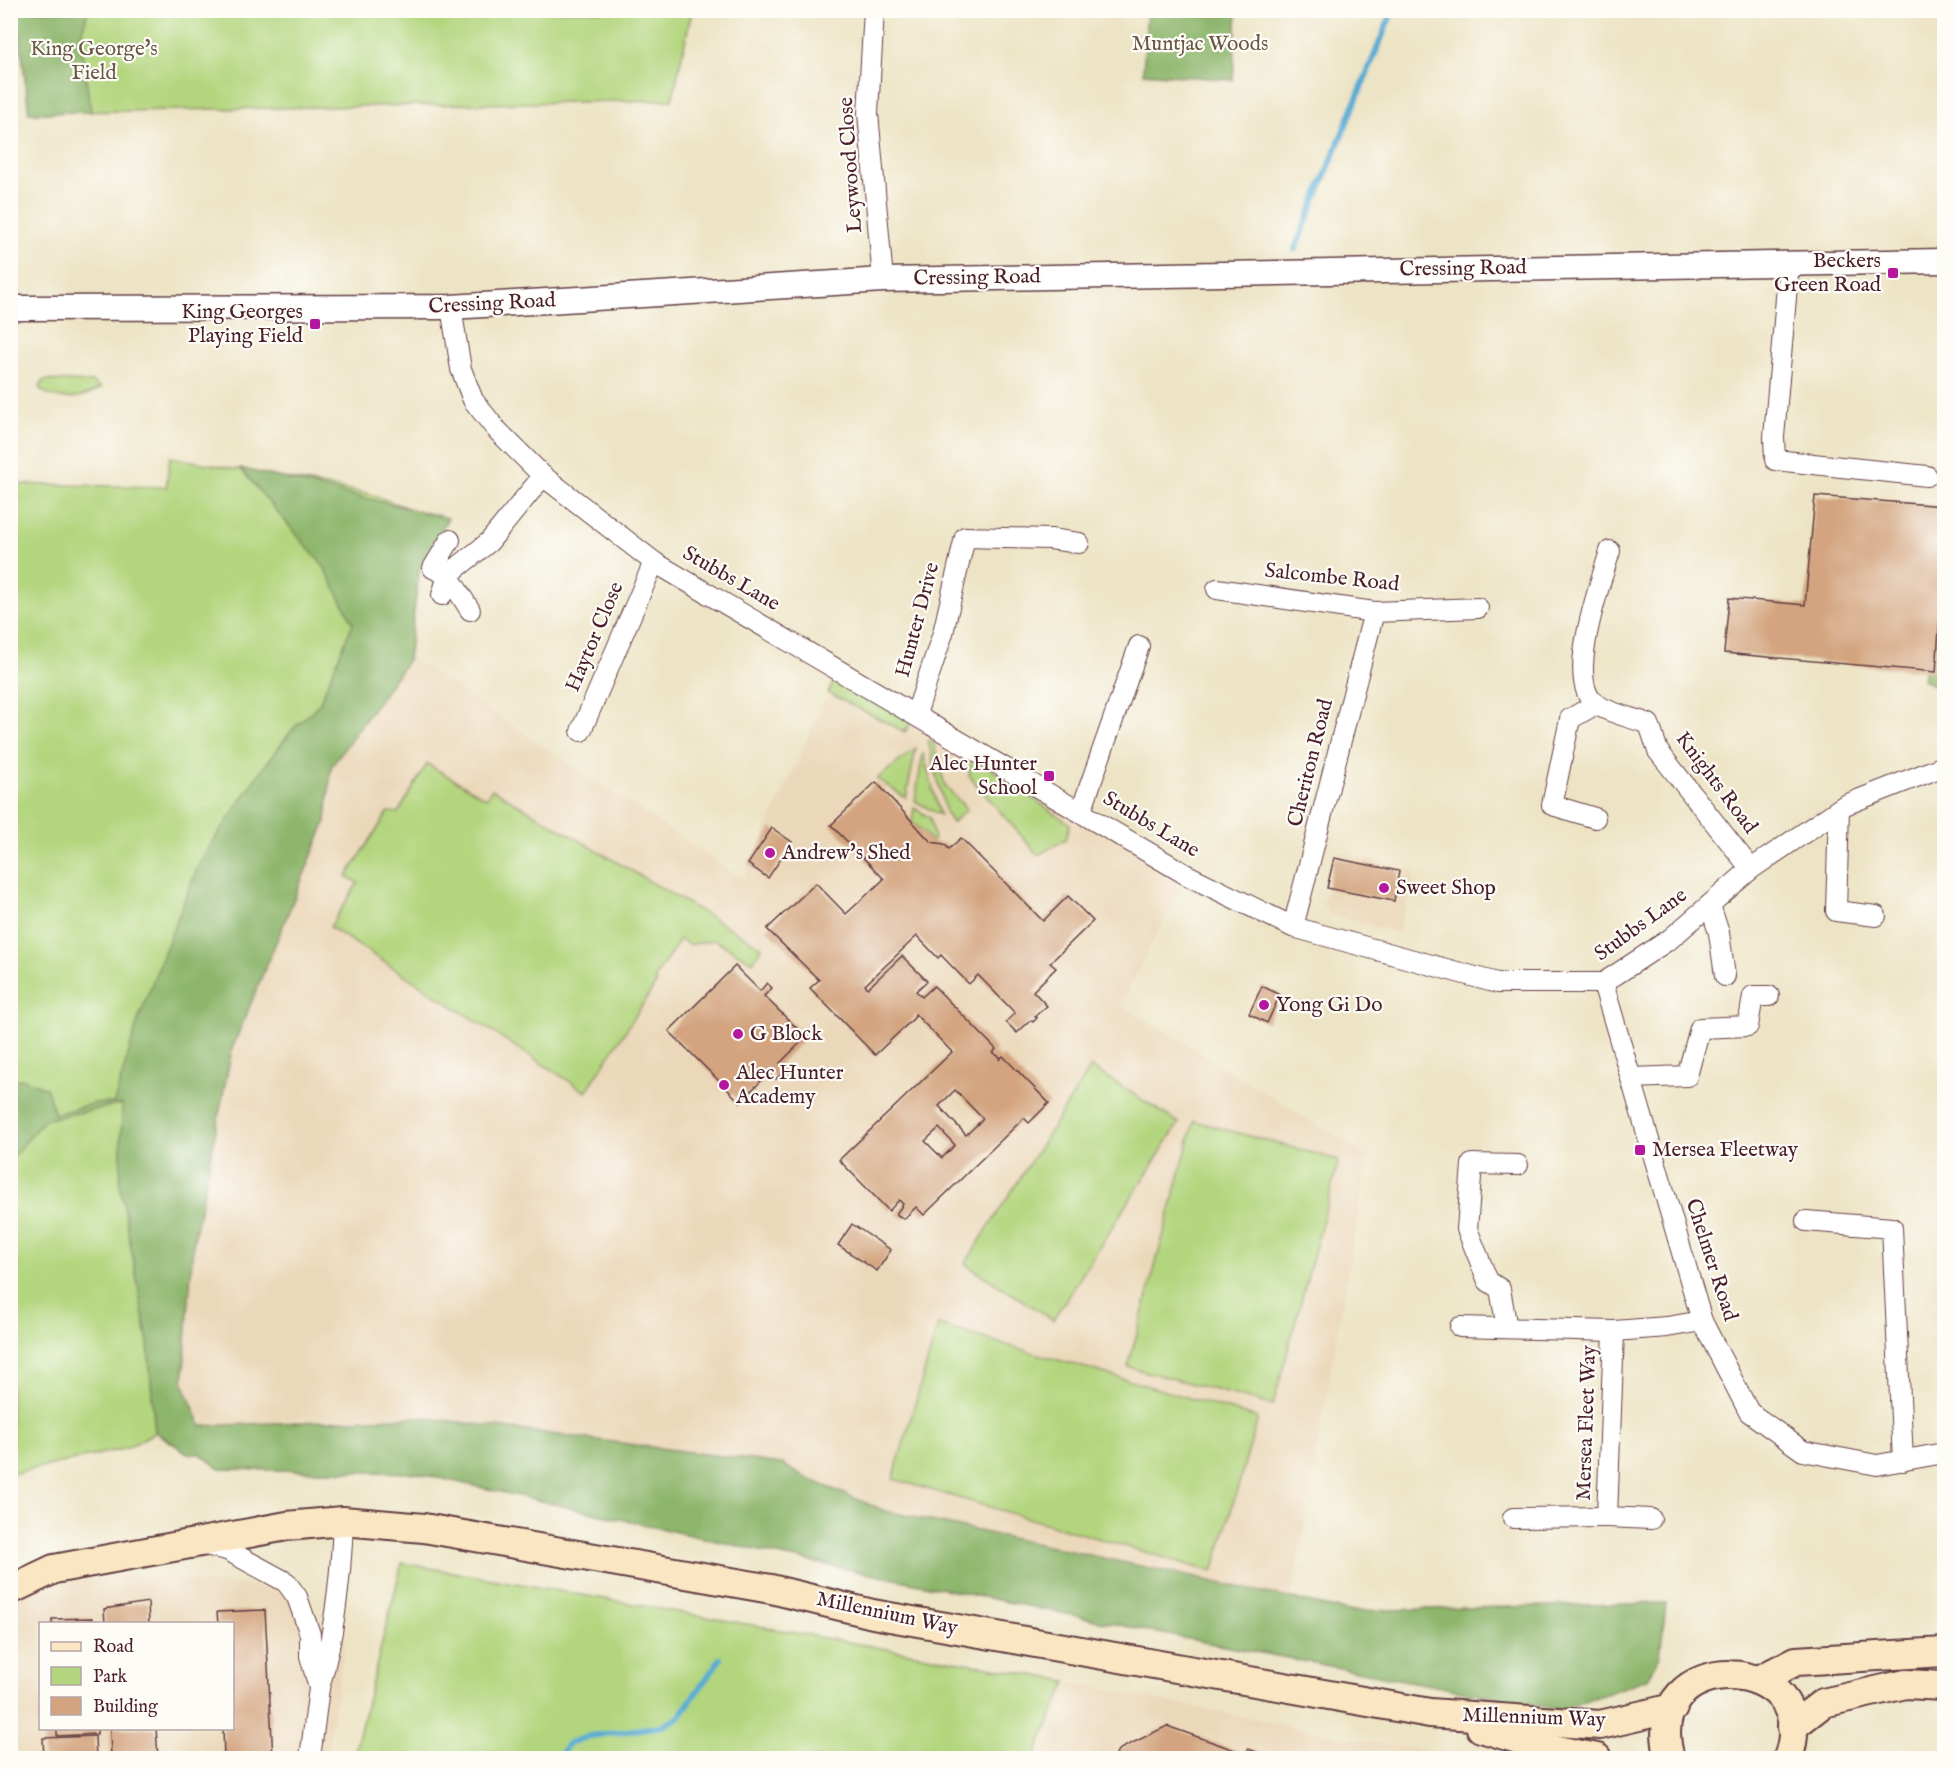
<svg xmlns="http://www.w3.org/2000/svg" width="1955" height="1769" font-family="'IM FELL English',serif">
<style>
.built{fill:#ebd8ba;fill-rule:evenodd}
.green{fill:#b2d57d;stroke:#7e7a54;stroke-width:1.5}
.forest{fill:#8db66c;stroke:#6c6a4c;stroke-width:1.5}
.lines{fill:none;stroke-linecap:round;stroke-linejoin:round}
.stream{stroke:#57abd3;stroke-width:6}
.building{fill:#d3a47f;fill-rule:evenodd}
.minor-casing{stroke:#623d42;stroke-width:22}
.tertiary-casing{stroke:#623d42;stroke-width:27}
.secondary-casing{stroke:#623d42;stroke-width:32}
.minor{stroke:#fff;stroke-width:20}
.tertiary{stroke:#fff;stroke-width:24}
.secondary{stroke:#fbe6c3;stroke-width:28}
.poi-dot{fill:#b5179e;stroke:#fdfcf7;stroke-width:2}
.labels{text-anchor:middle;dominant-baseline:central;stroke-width:4.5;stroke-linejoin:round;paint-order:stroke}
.park-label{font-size:21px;fill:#695644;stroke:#fdfcf7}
.street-label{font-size:21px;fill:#4a1f2b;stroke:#fdfcf7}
.poi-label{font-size:21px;fill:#4a1f2b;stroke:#fdfcf7;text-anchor:start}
</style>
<rect width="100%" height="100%" fill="#fdfcf7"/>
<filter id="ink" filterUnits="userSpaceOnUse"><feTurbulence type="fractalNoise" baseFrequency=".0167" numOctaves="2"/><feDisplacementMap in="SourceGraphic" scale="12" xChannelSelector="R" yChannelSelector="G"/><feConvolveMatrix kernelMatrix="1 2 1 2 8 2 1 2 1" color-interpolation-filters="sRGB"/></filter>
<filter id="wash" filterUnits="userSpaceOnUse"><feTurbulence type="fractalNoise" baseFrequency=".008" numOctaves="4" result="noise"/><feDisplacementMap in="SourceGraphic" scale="24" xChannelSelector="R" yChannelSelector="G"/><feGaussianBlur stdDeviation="1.35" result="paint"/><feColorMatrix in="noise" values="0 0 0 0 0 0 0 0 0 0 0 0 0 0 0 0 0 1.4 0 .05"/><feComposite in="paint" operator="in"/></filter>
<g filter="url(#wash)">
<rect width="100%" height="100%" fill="#ede4c5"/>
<g class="built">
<polygon points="410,657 743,879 839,670 1187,875 1121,1004 1368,1156 1290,1607 420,1417 283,1419 194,1447 159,1255 298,816"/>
<polygon points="1338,851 1415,872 1398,933 1329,914 1323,904"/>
<path d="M54 1569 278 1588 345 1642 327 1758H11L10 1590ZM40 1624H232V1728H40Z"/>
<polygon points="1067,1681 1368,1742 1488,1758 1038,1758"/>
</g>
<g class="green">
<polygon points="17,11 692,11 672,100 29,113"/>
<path d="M44 380 93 382 101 388C82 399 56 404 39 388Z"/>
<polygon points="170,457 370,494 438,519 189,938 148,1343 155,1432 127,1448 11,1474 11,484 166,487"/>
<polygon points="837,675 912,721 905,732 828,693"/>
<polygon points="928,741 933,741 945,786 967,809 952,823 946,813"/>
<polygon points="916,748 906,798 877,779"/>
<polygon points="923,753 940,815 915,801"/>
<polygon points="972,756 1070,824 1066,839 1038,855 969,776"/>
<polygon points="427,764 486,798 492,789 762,947 753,962 715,940 689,945 680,939 654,979 657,982 586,1092 330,927 358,883 347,876 388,812 398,813"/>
<polygon points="914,808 930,818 934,839 931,842 925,833 912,822"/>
<polygon points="1091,1067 1179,1123 1053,1320 965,1264"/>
<polygon points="1194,1121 1339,1160 1273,1405 1128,1367"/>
<polygon points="938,1325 1258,1418 1213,1572 893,1479"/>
<polygon points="402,1563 1067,1681 1034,1758 353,1758"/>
</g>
<g class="forest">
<polygon points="17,11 88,11 80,38 91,112 29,113"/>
<polygon points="1147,11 1237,11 1233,80 1143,73"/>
<polygon points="240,468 448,518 420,566 408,660 331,767 326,821 232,1049 193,1245 183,1383 201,1426 420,1417 782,1464 806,1478 885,1511 1349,1611 1666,1603 1660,1656 1647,1679 1561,1710 1193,1640 778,1555 417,1473 219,1469 201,1454 189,1454 155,1432 148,1343 120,1185 122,1104 44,1120 14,1156 11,1155 10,1080 24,1079 46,1088 55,1114 95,1103 114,1103 139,1017 199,863 260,772 292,730 319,704 353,623 324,567"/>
<polygon points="1944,534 1944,690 1923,680"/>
</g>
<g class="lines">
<g class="stream">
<polyline points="1295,249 1393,10"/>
<polyline points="558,1758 569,1743 590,1736 663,1726 679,1717 720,1659"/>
</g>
</g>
<g id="blocks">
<g class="building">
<polygon points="1815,496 1944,506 1944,558 1936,672 1724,653 1729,598 1805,605"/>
<path d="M876 782 931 842 944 844 949 849 961 838 1043 921 1068 896 1093 921 1050 963 1056 968 1033 991 1047 1006 1035 1016 1037 1018 1033 1022 1031 1020 1017 1033 1006 1022 1015 1013 978 975 969 984 941 955 938 958 917 936 865 985 868 988 902 956 927 981 916 991 922 997 934 986 996 1049 993 1053 1000 1057 999 1060 1003 1056 1049 1103 1029 1123 1024 1118 924 1215 916 1207 904 1219 896 1214 903 1204 899 1200 889 1211 839 1160 952 1052 915 1014 914 1018 875 1055 810 988 819 980 767 929 816 883 846 914 884 879 831 825ZM955 1090 983 1119 966 1135 939 1106ZM939 1128 955 1145 942 1158 925 1141Z"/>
<polygon points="772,828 792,842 768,878 748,864"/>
<polygon points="1334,858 1399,871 1394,901 1327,888"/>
<polygon points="735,966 760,991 767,983 772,988 764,996 806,1037 780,1063 786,1070 776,1079 770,1072 740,1102 669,1031"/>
<polygon points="1262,986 1280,995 1267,1023 1249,1014"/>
<polygon points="852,1224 891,1250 877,1271 838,1245"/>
<polygon points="148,1602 149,1624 105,1624 104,1609"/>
<polygon points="265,1610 273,1758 224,1758 223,1728 232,1728 232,1624 218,1624 217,1612"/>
<polygon points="92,1618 92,1624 52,1624 52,1619"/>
<polygon points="1167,1726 1246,1754 1248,1749 1275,1758 1115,1758 1118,1750"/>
<polygon points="57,1728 97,1728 97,1734 57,1736"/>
<polygon points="110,1728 156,1728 158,1758 111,1758"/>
<polygon points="95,1736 96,1758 44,1758 43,1738"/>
</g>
</g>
</g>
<g filter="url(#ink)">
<use href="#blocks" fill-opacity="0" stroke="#623d42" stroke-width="1.5"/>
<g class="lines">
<defs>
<g id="minor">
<polyline points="874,10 868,113 883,280"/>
<polyline points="1789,263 1774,437 1775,460 1927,476"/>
<polyline points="451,307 461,369 473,400 495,428 543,476 654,562 1187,875 1293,927 1497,983 1603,983 1670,939 1751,869 1845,805 1944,766"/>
<polyline points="450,540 433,568 448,575 489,542 543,476"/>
<path d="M1610 551C1601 582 1563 684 1597 705 1612 714 1633 718 1649 724L1658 751 1751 869"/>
<polyline points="448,575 470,610"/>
<polyline points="1217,589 1374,612 1478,608"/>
<polyline points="442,595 448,575"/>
<polyline points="916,714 943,633 965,537 1050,539 1079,543"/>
<polyline points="581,731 654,562"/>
<polyline points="1839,809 1836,911 1876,916"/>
<polyline points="1081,811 1139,646"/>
<polyline points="1595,818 1552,805 1570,719 1596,704"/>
<polyline points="1710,905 1719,933 1725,976"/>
<polyline points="1293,927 1374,612"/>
<polyline points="1603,983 1702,1321 1749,1412 1803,1451 1877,1465 1944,1453"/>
<polyline points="1631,1078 1687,1076 1700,1028 1748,1026 1753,996 1769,996"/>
<polyline points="1806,1221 1892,1228 1903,1461"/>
<polyline points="1460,1327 1614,1331 1667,1327 1702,1321"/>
<polyline points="1507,1328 1500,1289 1488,1281 1467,1229 1472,1164 1518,1165"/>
<polyline points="1614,1331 1607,1517 1651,1519"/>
<polyline points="1513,1518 1607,1517"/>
<polyline points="205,1545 227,1550 286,1582 297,1597 310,1634 310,1656 319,1688 310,1758"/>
<path d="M319 1688C335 1633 341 1578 343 1521"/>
</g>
<polyline id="tertiary" points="10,308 451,307 883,280 1944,261"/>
<g id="secondary">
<polyline points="10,1590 54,1569 287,1526 343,1521 424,1528 771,1589 873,1614 1430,1713 1600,1725 1673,1708"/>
<polyline points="1759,1680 1796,1661 1944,1652"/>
<polyline points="1792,1727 1823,1703 1906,1684 1944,1686"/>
<polyline points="1481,1728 1551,1749 1597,1758"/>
<path d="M1670 1758C1637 1644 1826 1651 1788 1758"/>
</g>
</defs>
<use href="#minor" class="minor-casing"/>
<use href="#tertiary" class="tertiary-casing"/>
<use href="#secondary" class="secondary-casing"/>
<use href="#minor" class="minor"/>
<use href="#tertiary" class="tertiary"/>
<use href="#secondary" class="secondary"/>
</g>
</g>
<g class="poi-dot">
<rect x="1887" y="267" width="12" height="12" rx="3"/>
<rect x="309" y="318" width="12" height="12" rx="3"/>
<rect x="1043" y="770" width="12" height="12" rx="3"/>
<circle cx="770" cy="853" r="6"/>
<circle cx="1384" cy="888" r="6"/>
<circle cx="1264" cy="1005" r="6"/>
<circle cx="738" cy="1034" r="6"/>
<circle cx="724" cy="1085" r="6"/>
<rect x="1634" y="1144" width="12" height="12" rx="3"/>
</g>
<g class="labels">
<g class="park-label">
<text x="1200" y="44">Muntjac Woods</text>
<text x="94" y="49">King George's<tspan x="94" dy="24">Field</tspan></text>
</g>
<g class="street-label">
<text transform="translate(851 165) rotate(-94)">Leywood Close</text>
<text transform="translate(1463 269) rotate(-1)">Cressing Road</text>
<text transform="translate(977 278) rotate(-1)">Cressing Road</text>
<text transform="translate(492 304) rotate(-3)">Cressing Road</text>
<text transform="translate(1332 578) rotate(6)">Salcombe Road</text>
<text transform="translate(731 579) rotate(30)">Stubbs Lane</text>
<text transform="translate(918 620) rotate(-75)">Hunter Drive</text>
<text transform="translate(595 637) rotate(-67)">Haytor Close</text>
<text transform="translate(1311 763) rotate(-76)">Cheriton Road</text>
<text transform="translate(1716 783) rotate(53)">Knights Road</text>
<text transform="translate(1151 825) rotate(31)">Stubbs Lane</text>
<text transform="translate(1641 925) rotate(-36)">Stubbs Lane</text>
<text transform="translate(1711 1260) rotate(72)">Chelmer Road</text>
<text transform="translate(1587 1423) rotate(-88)">Mersea Fleet Way</text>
<text transform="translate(887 1614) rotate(12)">Millennium Way</text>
<text transform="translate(1534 1718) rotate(2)">Millennium Way</text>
</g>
<g class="poi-label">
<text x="1881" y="261" text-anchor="end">Beckers<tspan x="1881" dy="24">Green Road</tspan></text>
<text x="303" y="312" text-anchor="end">King Georges<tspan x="303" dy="24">Playing Field</tspan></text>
<text x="1037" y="764" text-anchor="end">Alec Hunter<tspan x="1037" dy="24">School</tspan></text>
<text x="782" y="853">Andrew's Shed</text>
<text x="1396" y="888">Sweet Shop</text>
<text x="1276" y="1005">Yong Gi Do</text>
<text x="750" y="1034">G Block</text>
<text x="736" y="1073">Alec Hunter<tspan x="736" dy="24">Academy</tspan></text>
<text x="1652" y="1150">Mersea Fleetway</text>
</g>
</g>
<rect width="1955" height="1769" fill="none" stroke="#fdfcf7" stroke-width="36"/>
<rect x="39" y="1622" width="195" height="108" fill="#fdfcf7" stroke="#b5a4a5" stroke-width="1.5"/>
<rect x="51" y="1642" width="30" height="9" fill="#fbe6c3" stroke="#b5a4a5" stroke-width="1.5"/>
<text x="93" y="1652" font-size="18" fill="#4a1f2b">Road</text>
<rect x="51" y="1667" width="30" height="18" fill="#b2d57d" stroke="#b5a4a5" stroke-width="1.5"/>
<text x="93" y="1682" font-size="18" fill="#4a1f2b">Park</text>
<rect x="51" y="1697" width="30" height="18" fill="#d3a47f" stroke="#b5a4a5" stroke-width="1.5"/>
<text x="93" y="1712" font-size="18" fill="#4a1f2b">Building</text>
</svg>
